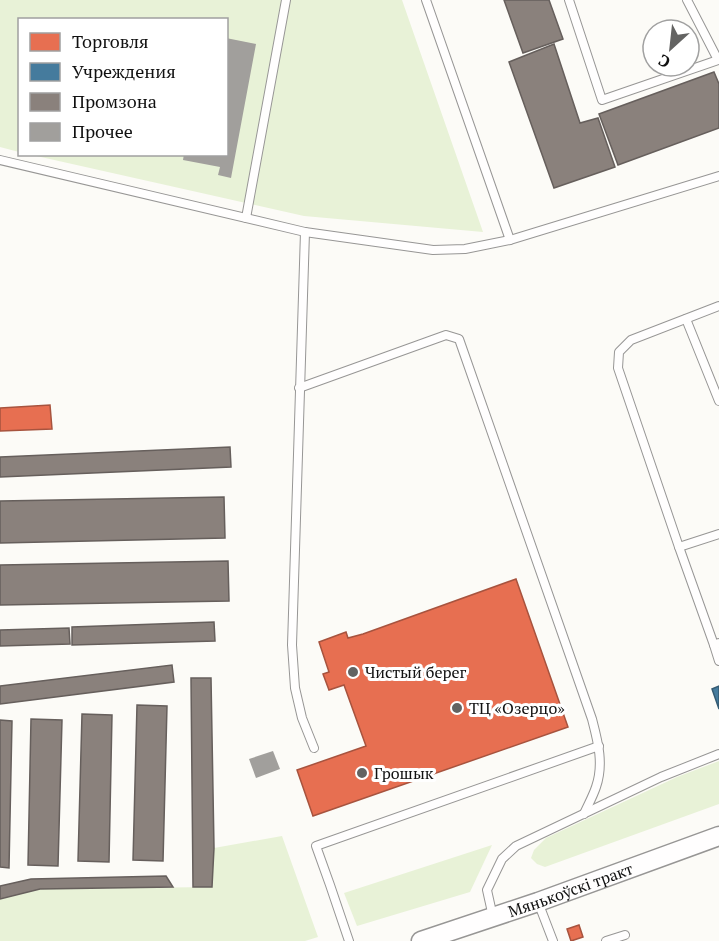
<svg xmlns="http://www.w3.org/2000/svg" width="719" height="941" font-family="'PT Serif',serif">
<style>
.green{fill:#e8f2d7}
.shops{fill:#e76f51;stroke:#a7533e;stroke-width:1.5}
.public{fill:#457b9d;stroke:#355b73;stroke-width:1.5}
.industry{fill:#8a817c;stroke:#665f5c;stroke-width:1.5}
.building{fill:#a19f9c}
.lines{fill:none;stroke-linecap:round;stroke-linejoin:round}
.service-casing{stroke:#979695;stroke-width:10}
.tertiary-casing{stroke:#979695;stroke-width:21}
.service{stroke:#fffefe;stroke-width:8}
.tertiary{stroke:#fffefe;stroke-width:18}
.poi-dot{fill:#636362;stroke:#fff;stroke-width:2}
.labels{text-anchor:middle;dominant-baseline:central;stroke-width:6;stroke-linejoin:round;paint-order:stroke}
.poi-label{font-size:16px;fill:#111;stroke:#fff;text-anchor:start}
.street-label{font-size:16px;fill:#111;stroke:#fff}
</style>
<rect width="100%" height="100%" fill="#fcfbf7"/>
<g class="green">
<polygon points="0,0 402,0 483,232 304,216 32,155 226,154 226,20 20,20 19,152 0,147"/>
<polygon points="719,761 719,804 545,867 537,864 531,858 534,850 546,838 677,777"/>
<polygon points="282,836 318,937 305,941 0,941 0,899 40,889 212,887 214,848"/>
<polygon points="492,845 470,892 357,926 344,893"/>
</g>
<g class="shops">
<polygon points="50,405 52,429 0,431 0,408"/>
<polygon points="516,579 568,727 313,816 297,770 366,746 344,685 329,690 323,674 329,672 319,642 346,632 348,638 363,634"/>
<polygon points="579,925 583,937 571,941 567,929"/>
</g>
<polygon class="public" points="719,686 719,709 712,689"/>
<g class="industry">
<polygon points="504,0 549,0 563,39 523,53"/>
<polygon points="554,44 580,123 598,118 615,167 554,188 509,62"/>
<polygon points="714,72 719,84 719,128 618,165 599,114"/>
<polygon points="230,447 231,467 0,477 0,457"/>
<polygon points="224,497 225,538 0,543 0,501"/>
<polygon points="228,561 229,601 0,605 0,565"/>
<polygon points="214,622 215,641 72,645 72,627"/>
<polygon points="69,628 70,644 0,646 0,630"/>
<polygon points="172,665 174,682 0,704 0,686"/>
<polygon points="191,678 211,678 214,848 212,887 193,887"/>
<polygon points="137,705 167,706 163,861 133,860"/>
<polygon points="82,714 112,715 109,862 78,861"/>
<polygon points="31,719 62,720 58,866 28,865"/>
<polygon points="0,720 12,721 9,868 0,867"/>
<polygon points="166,876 173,887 40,889 0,899 0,886 31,879"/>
</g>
<g class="building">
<polygon points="226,38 256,44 231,178 218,175 220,167 183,160 184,154 226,154"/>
<polygon points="273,751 280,769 256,778 249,759"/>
</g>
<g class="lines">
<defs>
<g id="service">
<polyline points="426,0 510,240"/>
<polyline points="569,0 602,100 718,60"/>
<polyline points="687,0 718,60 719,60"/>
<polyline points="0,160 305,232 433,250 465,249 510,240 719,176"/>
<polyline points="246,218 286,0"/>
<polyline points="305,232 292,645 295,688 302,718 314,748"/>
<polyline points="719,306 631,340 619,352 618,368 679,547 719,534"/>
<polyline points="686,319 719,401"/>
<path d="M299 388 446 335 459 339 592 719C598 742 604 764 596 787 593 796 588 805 584 814"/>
<polyline points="679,547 714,645 719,643"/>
<polyline points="714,645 719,661"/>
<polyline points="538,902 553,941"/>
<polyline points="493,917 487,890 502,859 516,846 661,777 719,754"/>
<polyline points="349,941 330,885 316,846 599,746"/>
<polyline points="606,941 625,935"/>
</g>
<g id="tertiary">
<path id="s1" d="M421 941 538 902 719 836"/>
</g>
</defs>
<use href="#service" class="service-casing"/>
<use href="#tertiary" class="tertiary-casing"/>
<use href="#service" class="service"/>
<use href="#tertiary" class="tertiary"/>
</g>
<g class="poi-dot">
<circle cx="353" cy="672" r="6"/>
<circle cx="457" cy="708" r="6"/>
<circle cx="362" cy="773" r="6"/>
</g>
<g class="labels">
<g class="poi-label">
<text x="365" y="672">Чистый берег</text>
<text x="469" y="708">ТЦ «Озерцо»</text>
<text x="374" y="773">Грошык</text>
</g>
<g class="street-label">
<text stroke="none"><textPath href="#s1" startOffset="158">Мянькоўскі тракт</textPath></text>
</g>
</g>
<rect x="18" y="18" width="210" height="138" fill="#ffffff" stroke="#a0a0a0" stroke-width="1.5"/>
<rect x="30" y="33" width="30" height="18" fill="#e76f51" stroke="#a0a0a0" stroke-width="1.5"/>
<text x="72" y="48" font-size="18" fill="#111111">Торговля</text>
<rect x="30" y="63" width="30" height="18" fill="#457b9d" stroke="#a0a0a0" stroke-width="1.5"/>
<text x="72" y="78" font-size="18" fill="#111111">Учреждения</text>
<rect x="30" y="93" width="30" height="18" fill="#8a817c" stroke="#a0a0a0" stroke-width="1.5"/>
<text x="72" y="108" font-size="18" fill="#111111">Промзона</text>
<rect x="30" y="123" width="30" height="18" fill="#a19f9c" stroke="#a0a0a0" stroke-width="1.5"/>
<text x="72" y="138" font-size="18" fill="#111111">Прочее</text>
<g transform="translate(671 48) rotate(207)"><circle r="28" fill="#ffffff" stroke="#a0a0a0" stroke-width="1.5"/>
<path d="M0-4.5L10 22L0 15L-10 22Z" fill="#636362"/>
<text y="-9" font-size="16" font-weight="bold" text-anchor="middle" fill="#111111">С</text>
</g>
</svg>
